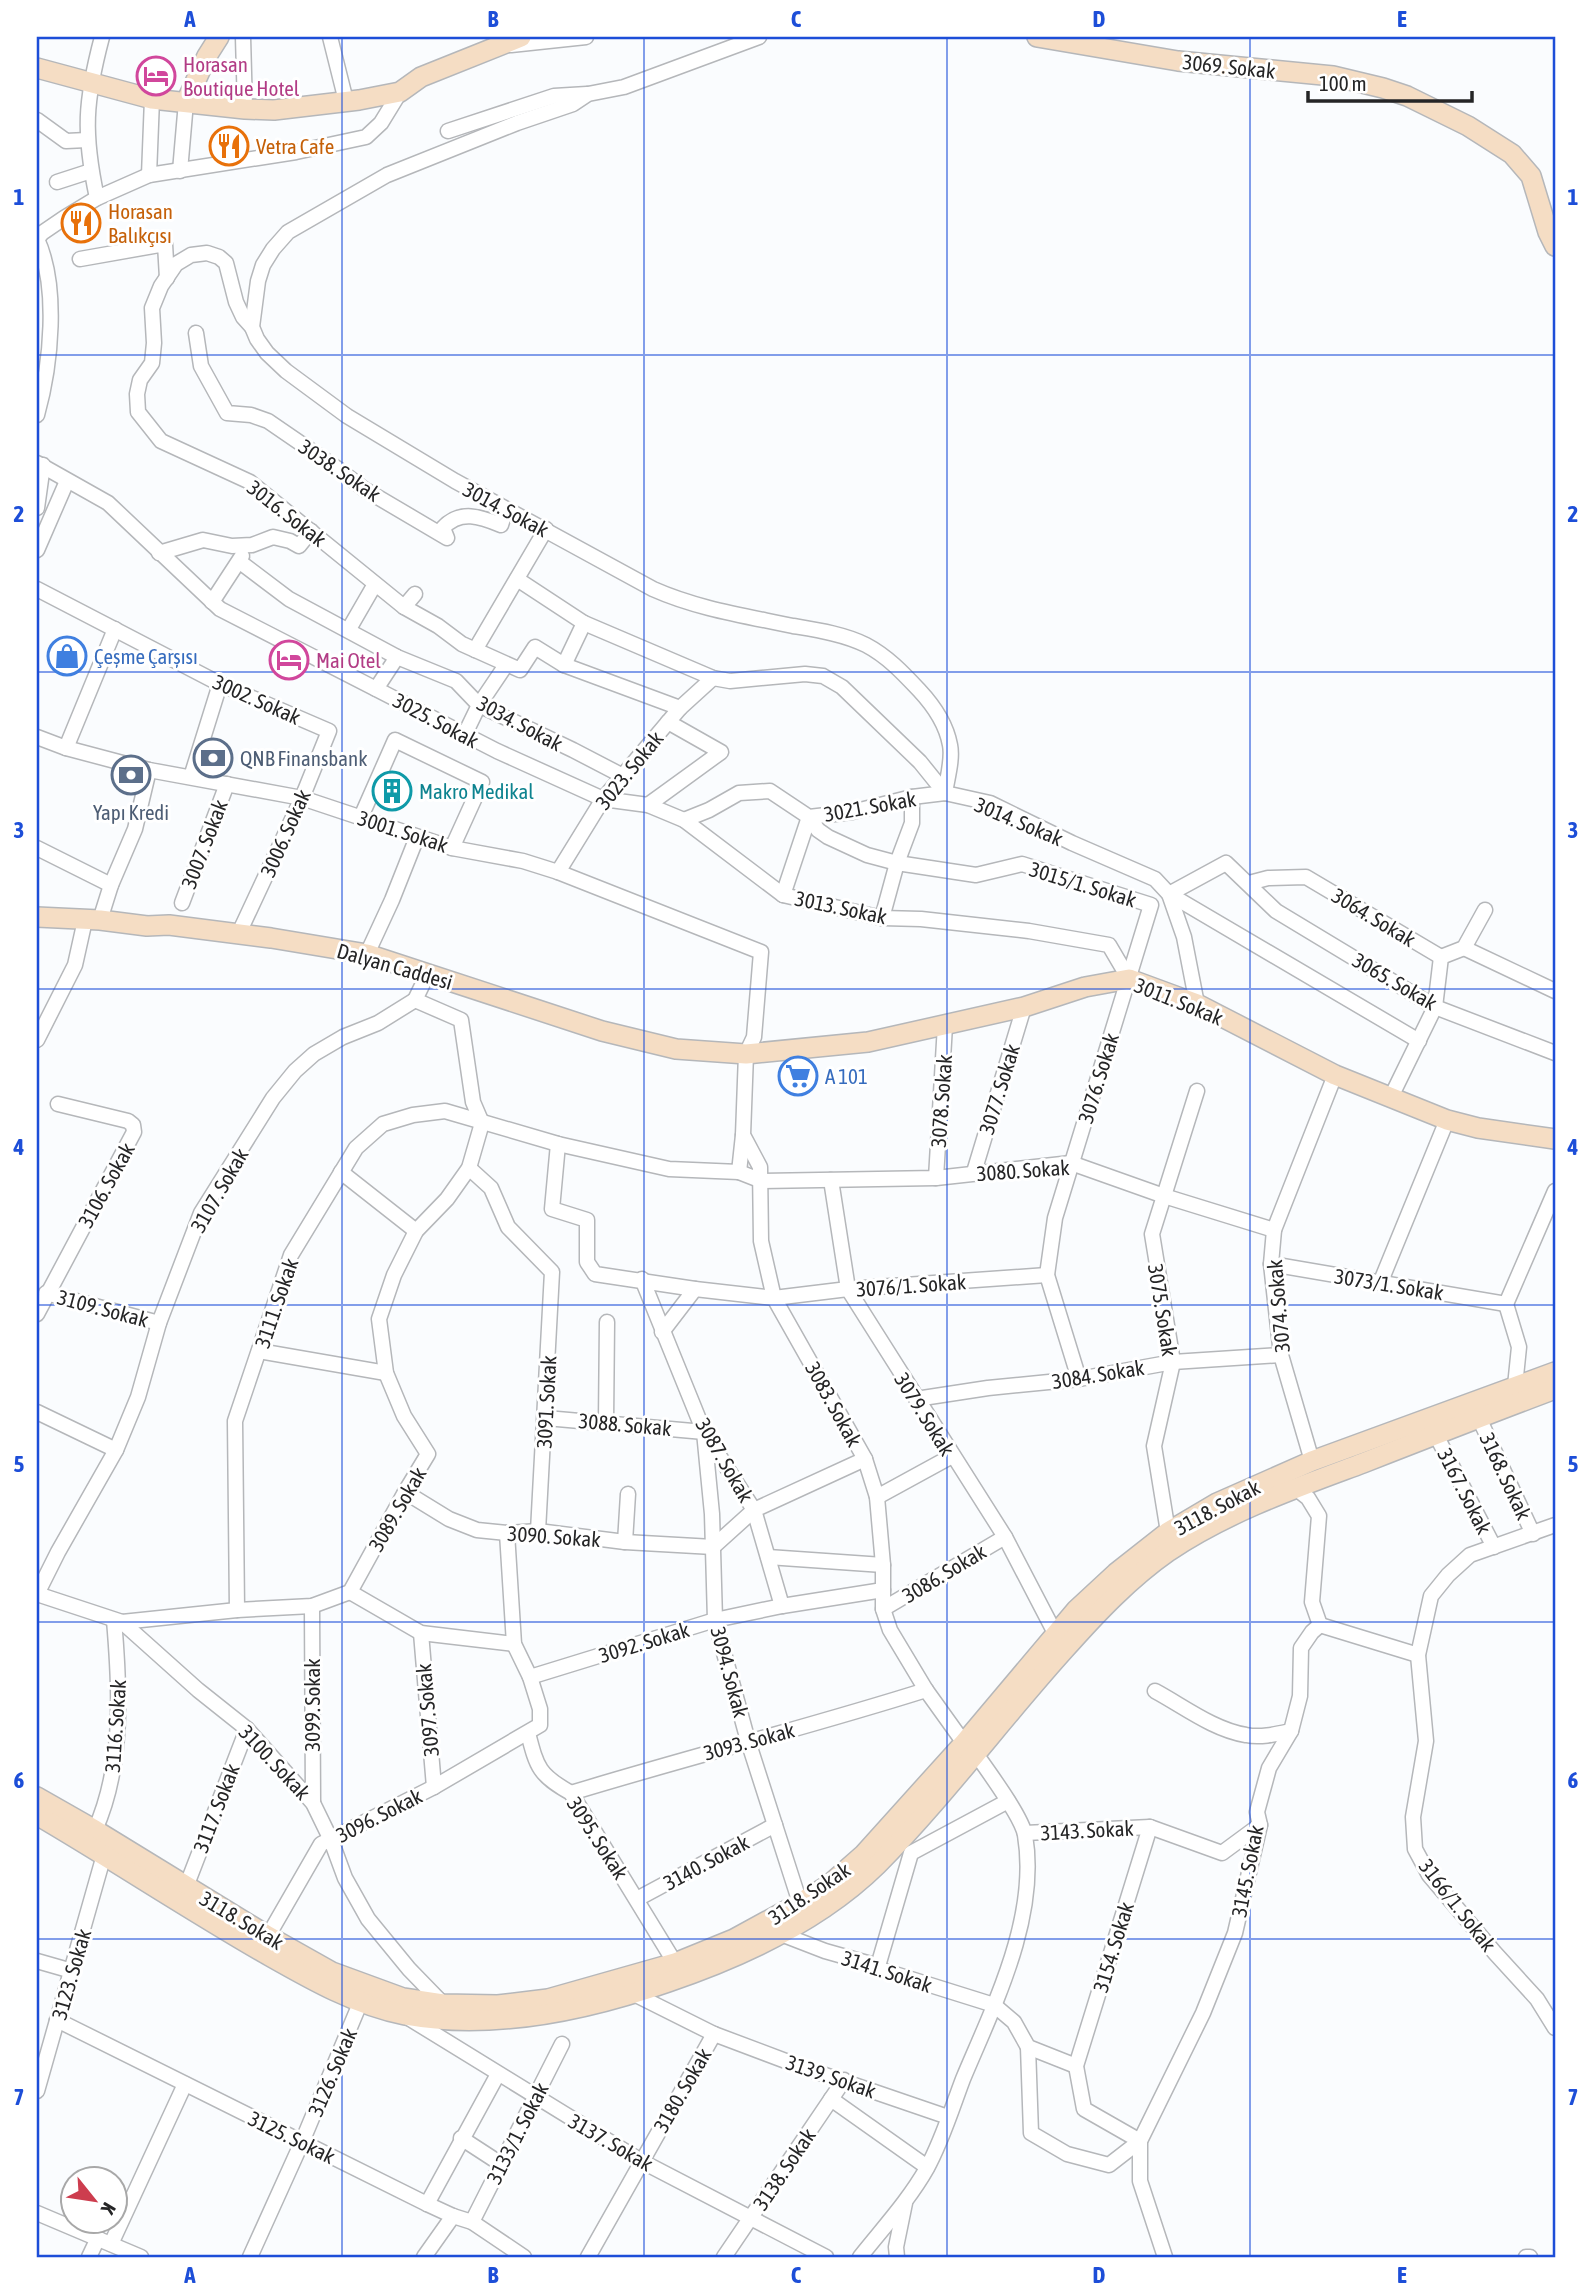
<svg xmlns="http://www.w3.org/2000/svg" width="1592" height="2294" font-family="'Asap Condensed',sans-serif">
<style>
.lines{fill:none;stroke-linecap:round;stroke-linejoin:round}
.street-casing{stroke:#b5b7ba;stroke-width:17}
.secondary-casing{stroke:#b5b7ba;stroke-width:22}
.street{stroke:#fff;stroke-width:14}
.secondary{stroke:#f5ddc4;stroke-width:19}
.grid{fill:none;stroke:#1d4ed8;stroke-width:2;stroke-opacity:0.55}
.labels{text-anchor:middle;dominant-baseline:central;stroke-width:6;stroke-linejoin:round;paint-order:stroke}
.hotel-label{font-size:21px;fill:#b23c85;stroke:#fff;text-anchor:start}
.street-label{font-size:21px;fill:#252526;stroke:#fff}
.food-label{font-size:21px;fill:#c56008;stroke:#fff;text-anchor:start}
.shop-label{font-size:21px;fill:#366cbe;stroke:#fff;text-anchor:start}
.service-label{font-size:21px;fill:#4e5e75;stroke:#fff;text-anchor:start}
.culture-label{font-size:21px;fill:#0d838f;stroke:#fff;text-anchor:start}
.neatline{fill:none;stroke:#1d4ed8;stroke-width:2.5}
.grid-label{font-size:23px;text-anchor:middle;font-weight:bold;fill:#1d4ed8}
</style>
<rect width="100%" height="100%" fill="#fafcfe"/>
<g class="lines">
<defs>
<g id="street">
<polyline points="243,37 245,109"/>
<polyline points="330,37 346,101"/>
<path d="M759 37 624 87 588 94 573 104 517 123 387 175 288 232 273 249 263 265 258 281 252 327 257 339 267 353 286 371 347 416 455 481 653 589C698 609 746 616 793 626 817 630 844 634 866 645 887 656 903 673 919 690 934 706 946 723 950 745 953 759 947 779 945 793"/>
<polyline points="511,45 586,37"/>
<polyline points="37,120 66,141 87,140"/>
<polyline points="448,131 554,96 587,94"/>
<polyline points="180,171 186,102"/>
<polyline points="149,175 152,99"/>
<polyline points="57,182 91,171"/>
<path d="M97 198C83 133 85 101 102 37"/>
<polyline points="37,239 42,233 64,218 97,198 149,175 296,152 366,137 381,123 400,92"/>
<path d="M37 239C59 287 51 365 37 415"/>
<polyline points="80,259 165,244 167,278"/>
<polyline points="252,327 243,317 236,302 226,263 219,257 207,253 191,255 176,264 161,286 152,308 154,343 152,363 140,380 137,394 138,412 161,441 250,482 404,607 438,626 462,644 520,670 535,647 564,665 680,708"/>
<path d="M196 333 201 366 227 413 251 415 268 421 338 469 364 489 447 538 443 528C460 509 481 517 501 525L506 509"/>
<polyline points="37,463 108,503 220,609 497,751 603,799 648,805 684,820 783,895 882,918 921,919 1029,931 1109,945 1129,979"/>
<polyline points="37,508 43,465"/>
<polyline points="37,550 67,481"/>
<polyline points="159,553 203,540 232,546 252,545 273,537 290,541 299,546 311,531"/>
<polyline points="240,562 289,599 397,657 456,681 479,705 573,750 623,776"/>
<polyline points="517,579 584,623 713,678 730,681 805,674 823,676 842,687 920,762 945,793"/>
<polyline points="37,589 220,684 329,731 302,798 239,933"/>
<polyline points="212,602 242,556"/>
<polyline points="404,607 415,594"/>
<polyline points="349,629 375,584"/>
<polyline points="475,650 546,529"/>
<polyline points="564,665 584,623"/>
<polyline points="376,689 397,657"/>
<polyline points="464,736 479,705 506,665"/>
<polyline points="37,737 66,748 149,770 302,798 452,848 523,861 558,872 761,952 754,1037 746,1054 743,1135 760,1167 761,1241 774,1298 865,1459 877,1497 883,1565 883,1609 890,1630 926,1690 964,1743"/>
<polyline points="66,748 115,629"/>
<polyline points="191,777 220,684"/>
<polyline points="648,805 721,752 668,722"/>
<polyline points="361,817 395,740 482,782 452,848"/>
<polyline points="809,817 818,830 828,837 867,855 897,863 976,875 1022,864 1151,905 1055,1218 1047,1275 1079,1379"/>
<polyline points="684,820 709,810 739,793 770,791 809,817 852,812 912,797 945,793 990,803 1072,843 1155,879 1169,894 1184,937 1197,1004"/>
<polyline points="37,848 111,885"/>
<polyline points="558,872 603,799 680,708 713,678"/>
<polyline points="1249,883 1268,878 1306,877 1441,957"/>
<polyline points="1169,894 1226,863 1276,911 1435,1007 1555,1053"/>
<polyline points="1169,894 1419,1041"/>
<polyline points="783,895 809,817"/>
<polyline points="182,903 227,784"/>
<polyline points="882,918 897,863 912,823 912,797"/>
<polyline points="100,920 111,885 135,829 149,770"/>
<polyline points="1464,948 1555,991"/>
<polyline points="367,954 392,900 417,837"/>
<polyline points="415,1000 428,973"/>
<polyline points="37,1040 75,965 85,920"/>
<polyline points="1391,1097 1435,1007 1441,957 1464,948 1485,910"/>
<polyline points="558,1144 552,1209 587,1220 587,1262 595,1274 695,1289 662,1332"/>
<polyline points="469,1168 491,1188 508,1227 552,1272 538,1531"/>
<polyline points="341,1172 416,1231"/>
<polyline points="739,1172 762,1181 936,1178 1071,1163 1164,1196 1274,1230"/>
<polyline points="974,1172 1024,1007"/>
<polyline points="936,1178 945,1025"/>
<polyline points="831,1180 848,1289 1005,1537 1056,1635"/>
<polyline points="1271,1264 1506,1304"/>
<polyline points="642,1279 704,1432 754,1510 782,1606"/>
<polyline points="1381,1281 1447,1120"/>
<polyline points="695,1289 774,1298 848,1289 1047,1275"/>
<polyline points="46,1293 159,1323"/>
<polyline points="1506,1304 1555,1191"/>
<polyline points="1506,1304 1519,1347 1515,1386"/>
<polyline points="37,1314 134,1132 133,1125 128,1121 58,1104"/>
<polyline points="259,1351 386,1373"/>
<polyline points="916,1399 988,1388 1079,1379 1173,1362 1281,1355"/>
<polyline points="37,1412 116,1450"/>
<polyline points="546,1418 704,1432"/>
<polyline points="1479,1418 1533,1534"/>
<polyline points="606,1422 607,1322"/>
<polyline points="704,1432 712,1514 715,1620 748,1741 800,1903"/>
<polyline points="1436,1435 1494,1547"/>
<polyline points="1312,1461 1281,1355 1271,1264 1274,1230 1335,1075"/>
<polyline points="1294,1487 1308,1498 1319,1516 1312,1602 1320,1625"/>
<polyline points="405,1492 449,1519 477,1530 507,1533 538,1531 625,1542 713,1547"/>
<polyline points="877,1497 952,1456"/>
<polyline points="1555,1525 1470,1555 1448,1575 1431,1596 1418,1655 1426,1741 1413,1817 1415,1849 1429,1875 1495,1953 1537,1999 1555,2028"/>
<polyline points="1168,1532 1154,1446 1173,1362 1152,1234 1197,1091"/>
<polyline points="625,1542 628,1494"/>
<polyline points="713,1547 754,1510 865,1459"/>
<polyline points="768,1557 883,1565"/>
<polyline points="350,1592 421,1633 514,1644"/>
<polyline points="37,1594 58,1552 116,1450 138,1397 159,1323 201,1213 273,1098 295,1071 314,1054 343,1037 378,1023 415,1000"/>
<polyline points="37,1594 122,1622 198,1690 247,1729 313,1803 331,1840 345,1878 368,1919 409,1969 443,2004"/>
<polyline points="312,1606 313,1803"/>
<polyline points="883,1609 1005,1537"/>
<polyline points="237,1610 235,1421 291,1255 356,1148 383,1124 413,1115 445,1111 558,1144 669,1169 739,1172 743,1135"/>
<polyline points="122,1622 237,1610 312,1606 350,1592 405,1492 428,1454 404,1416 386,1373 379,1319 394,1275 416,1231 447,1199 469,1168 482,1123 473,1102 461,1020 415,1000"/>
<polyline points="1320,1625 1418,1655"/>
<polyline points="421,1633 434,1787"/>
<polyline points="530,1677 715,1620 782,1606 883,1590"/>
<path d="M1155 1691C1183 1706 1214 1730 1246 1735 1261 1738 1277 1734 1291 1731"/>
<path d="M528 1733C537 1768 539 1775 571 1793L675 1963"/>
<path d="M571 1793C689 1757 809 1727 926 1690"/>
<path d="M95 1830C124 1765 120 1689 114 1620"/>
<polyline points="1025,1833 1150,1827 1222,1853 1260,1825"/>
<polyline points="186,1887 247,1729"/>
<polyline points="637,1899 775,1825"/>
<polyline points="781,1934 825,1951 878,1966 879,1969 994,2005 1014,2022 1028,2047 1076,2066"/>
<polyline points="268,1936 321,1844 434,1787 540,1725 540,1709 530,1677 514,1644 507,1533"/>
<polyline points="37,1961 72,1971"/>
<polyline points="878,1966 911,1853 1008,1801"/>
<polyline points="634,1994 714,2034 799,2066 948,2117"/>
<polyline points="407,2017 641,2161 826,2257"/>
<polyline points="57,2020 427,2204 453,2216 472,2222 524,2257"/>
<polyline points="1028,2047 1031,2133 1067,2154 1109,2165 1140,2141 1084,2109 1076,2066 1150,1827"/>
<polyline points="37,2091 104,1855"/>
<polyline points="831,2099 927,2167"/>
<polyline points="461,2138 501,2164"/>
<polyline points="427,2204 498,2074"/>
<polyline points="37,2213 141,2257"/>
<polyline points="472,2222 562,2044"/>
<polyline points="111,2244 185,2084"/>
<polyline points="89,2257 98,2238"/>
<polyline points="250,2257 302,2142 361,2001"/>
<polyline points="424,2257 453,2216"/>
<polyline points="588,2257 714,2034"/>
<polyline points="724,2257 844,2080"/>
<path d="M860 2257C883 2228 909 2200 927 2168 942 2141 952 2108 963 2079 994 2005 1039 1917 1025 1835 1022 1817 988 1771 976 1754"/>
<polyline points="897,2257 896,2247 905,2203"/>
<polyline points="1165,2257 1140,2181 1140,2141 1203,2013 1235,1933 1260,1825 1257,1812 1269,1768 1291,1731 1300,1696 1301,1648 1312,1632 1320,1625"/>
<polyline points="1526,2257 1530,2257"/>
</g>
<g id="secondary">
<polyline points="1037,37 1178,61 1333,76 1383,88 1407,96 1468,126 1512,154 1531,176 1548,232 1555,246"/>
<polyline points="37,68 152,99 245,109 274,110 359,100 400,92 421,77 521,37"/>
<polyline points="186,102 207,56 219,37"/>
<polyline points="37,917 100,920 147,926 169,925 271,938 367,954 602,1031 676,1049 746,1054 868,1042 1024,1007 1085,987 1129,979 1197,1004 1335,1075 1447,1120 1478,1128 1555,1139"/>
<polyline points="37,1797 95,1830 268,1936 332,1972 403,1998 443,2004 498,2005 548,1999 675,1963 734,1939 800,1903 830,1884 863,1855 964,1743 1076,1610 1116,1573 1168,1532 1217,1503 1312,1461 1555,1372"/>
<path d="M37 1815C114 1860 189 1910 266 1954 310 1979 355 2005 405 2015 493 2031 585 2011 668 1982 742 1957 821 1920 877 1865 944 1797 1001 1720 1065 1649 1097 1613 1129 1579 1169 1551 1229 1511 1296 1488 1363 1463 1427 1438 1491 1413 1555 1389"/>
</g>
</defs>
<use href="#street" class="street-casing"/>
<use href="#secondary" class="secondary-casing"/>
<use href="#street" class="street"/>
<use href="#secondary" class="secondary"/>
</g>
<path class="grid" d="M342 37V2257M644 37V2257M947 37V2257M1250 37V2257M37 355H1555M37 672H1555M37 989H1555M37 1305H1555M37 1622H1555M37 1939H1555"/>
<defs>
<symbol id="hotel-ring" viewBox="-11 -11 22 22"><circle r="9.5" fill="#fff" stroke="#d1479c" stroke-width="1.5"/><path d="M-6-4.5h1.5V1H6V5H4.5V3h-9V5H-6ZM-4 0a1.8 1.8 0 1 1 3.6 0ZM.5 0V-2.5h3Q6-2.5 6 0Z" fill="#d1479c"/></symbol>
<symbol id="restaurant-ring" viewBox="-11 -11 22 22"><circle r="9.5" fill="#fff" stroke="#e8710a" stroke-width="1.5"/><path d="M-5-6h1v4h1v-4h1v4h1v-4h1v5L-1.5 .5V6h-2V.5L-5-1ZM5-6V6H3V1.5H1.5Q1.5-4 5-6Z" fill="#e8710a"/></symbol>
<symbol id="shop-ring" viewBox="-11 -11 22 22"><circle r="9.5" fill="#fff" stroke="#3f7fe0" stroke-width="1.5"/><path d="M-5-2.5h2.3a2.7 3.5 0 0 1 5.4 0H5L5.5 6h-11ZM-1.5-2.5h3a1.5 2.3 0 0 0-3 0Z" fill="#3f7fe0"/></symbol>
<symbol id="bank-ring" viewBox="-11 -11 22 22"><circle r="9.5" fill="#fff" stroke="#5c6f8a" stroke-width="1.5"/><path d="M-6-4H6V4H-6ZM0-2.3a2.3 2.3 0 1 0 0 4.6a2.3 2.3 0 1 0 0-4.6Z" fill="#5c6f8a"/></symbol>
<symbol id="building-ring" viewBox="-11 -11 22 22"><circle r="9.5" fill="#fff" stroke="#0f9aa8" stroke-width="1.5"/><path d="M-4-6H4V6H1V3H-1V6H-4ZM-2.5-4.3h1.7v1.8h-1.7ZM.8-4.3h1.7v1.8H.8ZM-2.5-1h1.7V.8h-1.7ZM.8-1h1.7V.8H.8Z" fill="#0f9aa8"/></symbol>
<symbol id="supermarket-ring" viewBox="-11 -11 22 22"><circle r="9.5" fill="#fff" stroke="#3f7fe0" stroke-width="1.5"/><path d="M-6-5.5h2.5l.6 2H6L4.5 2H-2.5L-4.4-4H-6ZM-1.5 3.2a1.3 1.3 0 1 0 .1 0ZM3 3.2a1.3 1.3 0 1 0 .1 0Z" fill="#3f7fe0"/></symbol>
</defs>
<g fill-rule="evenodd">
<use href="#hotel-ring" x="134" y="54" width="44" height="44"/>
<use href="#restaurant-ring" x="207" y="124" width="44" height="44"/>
<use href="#restaurant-ring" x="59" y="201" width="44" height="44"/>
<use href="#shop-ring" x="45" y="634" width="44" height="44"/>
<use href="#hotel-ring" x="267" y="638" width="44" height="44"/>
<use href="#bank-ring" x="191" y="736" width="44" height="44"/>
<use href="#bank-ring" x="109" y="753" width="44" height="44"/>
<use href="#building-ring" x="370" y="769" width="44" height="44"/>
<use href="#supermarket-ring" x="776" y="1054" width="44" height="44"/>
</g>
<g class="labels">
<g class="hotel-label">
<text x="183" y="64">Horasan<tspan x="183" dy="24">Boutique Hotel</tspan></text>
<text x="316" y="660">Mai Otel</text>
</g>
<g class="street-label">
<text transform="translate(1229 66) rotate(6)">3069. Sokak</text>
<text transform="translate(340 470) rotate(34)">3038. Sokak</text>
<text transform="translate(506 509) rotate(28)">3014. Sokak</text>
<text transform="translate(287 513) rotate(38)">3016. Sokak</text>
<text transform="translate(257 699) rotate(24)">3002. Sokak</text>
<text transform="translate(436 720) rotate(28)">3025. Sokak</text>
<text transform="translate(520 723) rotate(28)">3034. Sokak</text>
<text transform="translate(629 770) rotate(-51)">3023. Sokak</text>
<text transform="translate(870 806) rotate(-10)">3021. Sokak</text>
<text transform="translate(1019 821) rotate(23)">3014. Sokak</text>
<text transform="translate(403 831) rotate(18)">3001. Sokak</text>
<text transform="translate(285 833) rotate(-66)">3006. Sokak</text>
<text transform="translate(204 844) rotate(-69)">3007. Sokak</text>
<text transform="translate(1083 884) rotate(17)">3015/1. Sokak</text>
<text transform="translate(841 907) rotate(12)">3013. Sokak</text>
<text transform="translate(1374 917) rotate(31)">3064. Sokak</text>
<text transform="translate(395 966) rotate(16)">Dalyan Caddesi</text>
<text transform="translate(1395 981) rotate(30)">3065. Sokak</text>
<text transform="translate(1179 1001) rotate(22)">3011. Sokak</text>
<text transform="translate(1098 1078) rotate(-73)">3076. Sokak</text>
<text transform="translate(999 1089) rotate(-73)">3077. Sokak</text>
<text transform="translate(941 1101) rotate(-86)">3078. Sokak</text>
<text transform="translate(1023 1170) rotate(-4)">3080. Sokak</text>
<text transform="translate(106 1185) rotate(-61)">3106. Sokak</text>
<text transform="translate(219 1190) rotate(-60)">3107. Sokak</text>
<text transform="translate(1389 1284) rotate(9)">3073/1. Sokak</text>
<text transform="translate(911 1285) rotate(-4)">3076/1. Sokak</text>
<text transform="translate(276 1303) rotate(-71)">3111. Sokak</text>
<text transform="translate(1278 1306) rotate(-95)">3074. Sokak</text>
<text transform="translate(103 1308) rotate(15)">3109. Sokak</text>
<text transform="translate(1163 1310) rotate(81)">3075. Sokak</text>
<text transform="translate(1098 1374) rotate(-9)">3084. Sokak</text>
<text transform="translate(546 1402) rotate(-87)">3091. Sokak</text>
<text transform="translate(834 1404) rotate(61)">3083. Sokak</text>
<text transform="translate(925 1414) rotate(58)">3079. Sokak</text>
<text transform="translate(625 1424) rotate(5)">3088. Sokak</text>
<text transform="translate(725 1460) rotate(60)">3087. Sokak</text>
<text transform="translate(1506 1476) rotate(65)">3168. Sokak</text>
<text transform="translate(1465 1491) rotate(63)">3167. Sokak</text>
<text transform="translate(1217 1507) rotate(-28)">3118. Sokak</text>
<text transform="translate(397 1509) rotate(-60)">3089. Sokak</text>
<text transform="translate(554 1536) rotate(4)">3090. Sokak</text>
<text transform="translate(944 1573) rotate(-31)">3086. Sokak</text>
<text transform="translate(644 1642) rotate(-17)">3092. Sokak</text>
<text transform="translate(730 1672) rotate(75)">3094. Sokak</text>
<text transform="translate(312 1705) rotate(-90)">3099. Sokak</text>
<text transform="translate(427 1710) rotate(-95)">3097. Sokak</text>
<text transform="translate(115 1726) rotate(-86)">3116. Sokak</text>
<text transform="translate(749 1741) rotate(-15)">3093. Sokak</text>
<text transform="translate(275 1762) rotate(47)">3100. Sokak</text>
<text transform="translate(216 1808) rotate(-69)">3117. Sokak</text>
<text transform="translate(379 1815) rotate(-27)">3096. Sokak</text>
<text transform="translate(1087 1830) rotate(-3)">3143. Sokak</text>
<text transform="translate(598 1838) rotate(57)">3095. Sokak</text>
<text transform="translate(706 1862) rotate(-28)">3140. Sokak</text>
<text transform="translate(1247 1871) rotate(-79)">3145. Sokak</text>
<text transform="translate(809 1893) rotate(-34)">3118. Sokak</text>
<text transform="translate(1458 1905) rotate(52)">3166/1. Sokak</text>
<text transform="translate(242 1920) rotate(31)">3118. Sokak</text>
<text transform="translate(1113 1947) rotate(-73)">3154. Sokak</text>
<text transform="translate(887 1971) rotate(18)">3141. Sokak</text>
<text transform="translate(71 1974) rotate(-74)">3123. Sokak</text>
<text transform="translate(332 2072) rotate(-67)">3126. Sokak</text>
<text transform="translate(831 2076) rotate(19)">3139. Sokak</text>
<text transform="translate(682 2090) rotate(-60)">3180. Sokak</text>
<text transform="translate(517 2133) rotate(-63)">3133/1. Sokak</text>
<text transform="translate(292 2137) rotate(26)">3125. Sokak</text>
<text transform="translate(611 2142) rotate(30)">3137. Sokak</text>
<text transform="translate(784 2169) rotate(-56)">3138. Sokak</text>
</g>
<g class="food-label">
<text x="256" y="146">Vetra Cafe</text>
<text x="108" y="211">Horasan<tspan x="108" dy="24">Balıkçısı</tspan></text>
</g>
<g class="shop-label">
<text x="94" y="656">Çeșme Çarșısı</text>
<text x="825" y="1076">A 101</text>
</g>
<g class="service-label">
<text x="240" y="758">QNB Finansbank</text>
<text x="131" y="812" text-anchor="middle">Yapı Kredi</text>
</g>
<g class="culture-label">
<text x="419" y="791">Makro Medikal</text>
</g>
</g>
<rect width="1592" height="2294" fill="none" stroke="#ffffff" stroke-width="77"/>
<g transform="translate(94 2200) rotate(120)"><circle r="33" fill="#ffffff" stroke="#a8a8a8" stroke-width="2"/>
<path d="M0-5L12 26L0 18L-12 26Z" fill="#cd3d4e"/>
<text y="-10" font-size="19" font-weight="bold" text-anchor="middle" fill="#252526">K</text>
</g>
<path d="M1308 91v10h164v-10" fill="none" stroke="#252526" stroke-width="3.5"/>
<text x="1319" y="91" font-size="21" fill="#252526" stroke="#ffffff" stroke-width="5" paint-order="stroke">100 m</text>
<rect x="38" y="38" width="1516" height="2218" class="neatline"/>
<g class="grid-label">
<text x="190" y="27">A</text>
<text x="493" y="27">B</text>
<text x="796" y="27">C</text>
<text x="1099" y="27">D</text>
<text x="1402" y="27">E</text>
<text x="19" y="205">1</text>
<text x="1573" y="205">1</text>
<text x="19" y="522">2</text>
<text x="1573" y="522">2</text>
<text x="19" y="838">3</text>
<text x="1573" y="838">3</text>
<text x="19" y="1155">4</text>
<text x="1573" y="1155">4</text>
<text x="19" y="1472">5</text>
<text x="1573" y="1472">5</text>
<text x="19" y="1788">6</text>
<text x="1573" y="1788">6</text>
<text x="19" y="2105">7</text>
<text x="1573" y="2105">7</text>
<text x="190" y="2283">A</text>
<text x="493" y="2283">B</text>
<text x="796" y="2283">C</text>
<text x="1099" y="2283">D</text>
<text x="1402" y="2283">E</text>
</g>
</svg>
